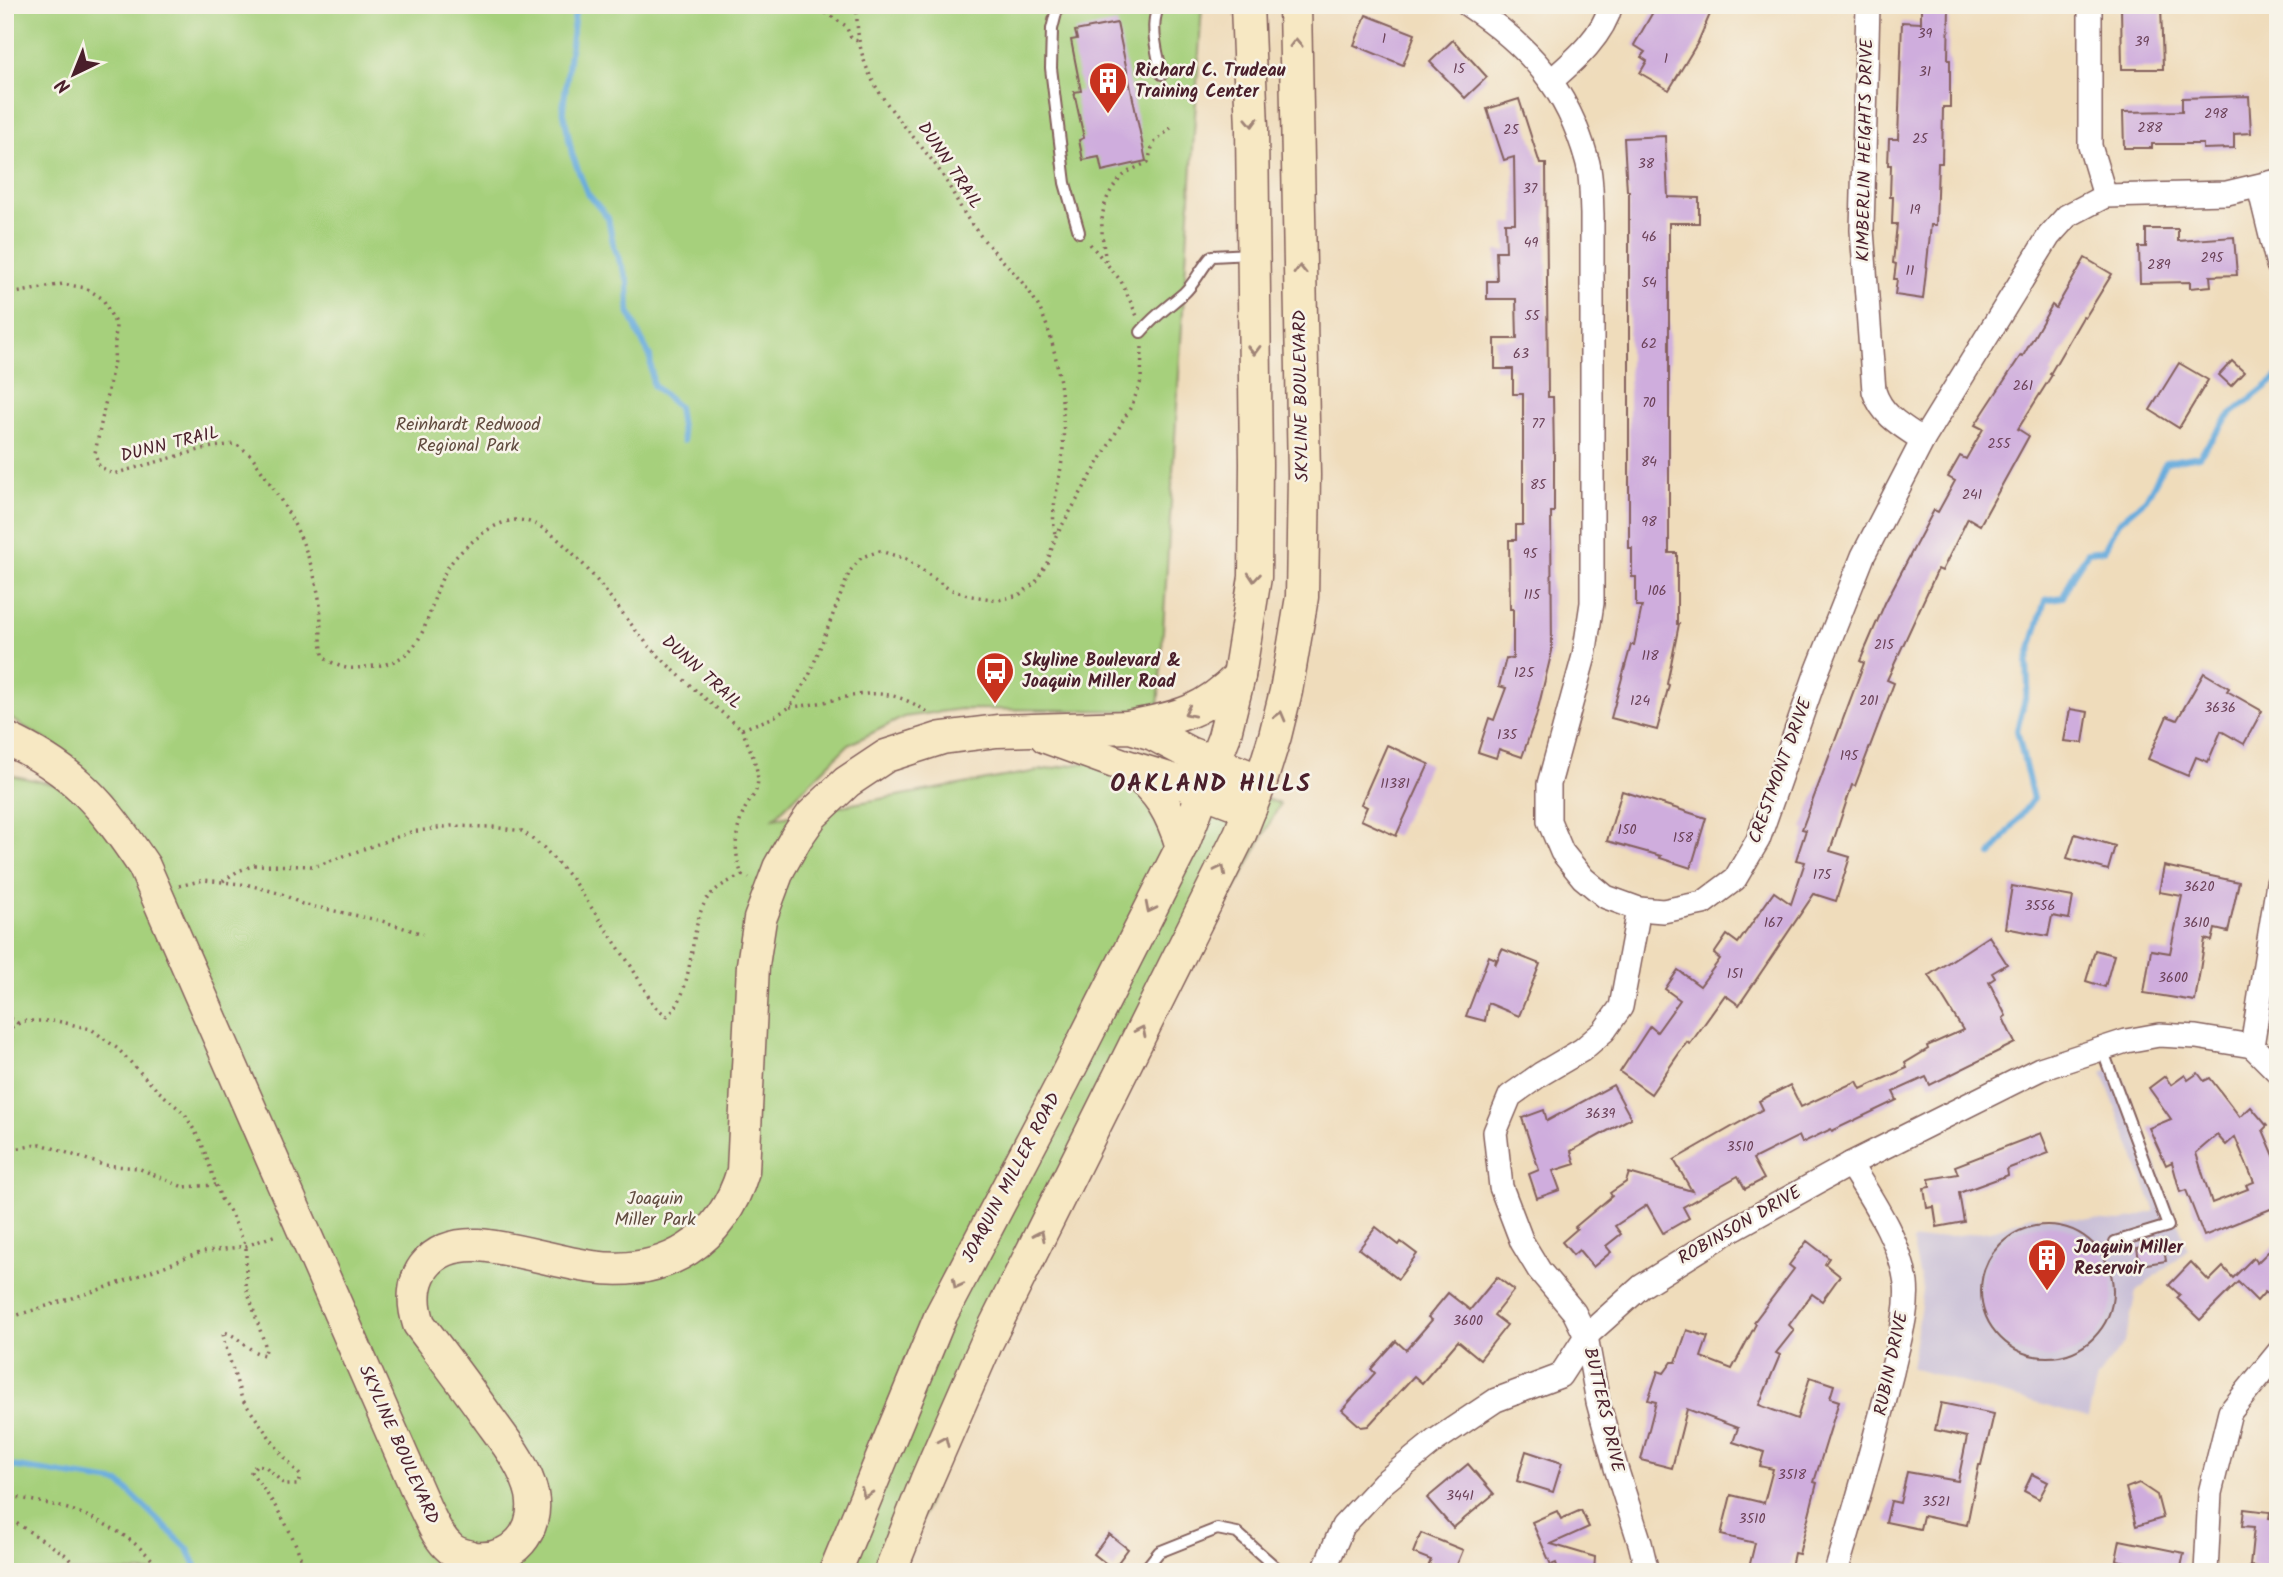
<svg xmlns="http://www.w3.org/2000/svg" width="2283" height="1577" font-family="Kalam,sans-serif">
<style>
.industrial{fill:#c9bfd7}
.green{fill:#a6d07b;stroke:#787853;stroke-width:2}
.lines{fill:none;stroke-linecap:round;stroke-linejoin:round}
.stream{stroke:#68acdd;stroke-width:6}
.building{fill:#cfaddd;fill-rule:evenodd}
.service-casing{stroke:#84615d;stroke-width:14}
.minor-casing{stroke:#84615d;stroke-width:26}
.secondary-casing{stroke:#84615d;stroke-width:35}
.path{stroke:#84615d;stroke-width:3.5;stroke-dasharray:2 5;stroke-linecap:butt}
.service{stroke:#fff;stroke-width:10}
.minor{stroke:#fff;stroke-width:23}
.secondary{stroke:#f7e8c3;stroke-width:32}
.oneway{stroke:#a08477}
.labels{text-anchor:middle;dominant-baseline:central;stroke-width:5;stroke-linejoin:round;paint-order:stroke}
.number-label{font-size:14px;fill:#6b4258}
.poi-label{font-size:18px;font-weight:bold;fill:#4a1f2b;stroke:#f7f3e8;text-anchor:start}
.street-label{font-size:18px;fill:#4a1f2b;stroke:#f7f3e8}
.park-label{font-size:18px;fill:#614b3f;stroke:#f7f3e8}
.district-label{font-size:24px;font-weight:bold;letter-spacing:2px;fill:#4a1f2b;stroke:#f7f3e8}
</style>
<rect width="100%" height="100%" fill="#f7f3e8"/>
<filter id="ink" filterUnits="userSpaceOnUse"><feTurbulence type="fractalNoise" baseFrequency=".0143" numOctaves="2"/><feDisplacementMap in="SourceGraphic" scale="14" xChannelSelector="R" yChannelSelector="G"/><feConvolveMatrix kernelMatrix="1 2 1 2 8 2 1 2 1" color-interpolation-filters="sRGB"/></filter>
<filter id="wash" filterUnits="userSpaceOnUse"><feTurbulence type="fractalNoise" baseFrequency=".00686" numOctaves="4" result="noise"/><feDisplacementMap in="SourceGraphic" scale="28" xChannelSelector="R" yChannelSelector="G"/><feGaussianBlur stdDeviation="1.57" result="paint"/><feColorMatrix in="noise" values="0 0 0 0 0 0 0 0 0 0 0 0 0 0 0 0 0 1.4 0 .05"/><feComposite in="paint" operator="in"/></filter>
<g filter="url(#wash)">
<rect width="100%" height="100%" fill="#efdcbb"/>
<polygon class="industrial" points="2118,1065 2188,1249 2136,1292 2125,1342 2097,1378 2088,1418 1911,1368 1923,1291 1912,1241 1990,1231 2031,1216 2122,1221 2155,1211 2102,1072"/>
<polygon class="green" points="5,5 1202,5 1158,711 961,709 904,717 848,745 774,818 1144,752 1280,804 1241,878 1108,1114 965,1410 900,1572 5,1572 5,774 109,796 51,743 5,715"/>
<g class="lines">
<g class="stream">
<polyline points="576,5 563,109 572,154 587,193 608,218 614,248 628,281 629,311 639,335 650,356 653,385 678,407 683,441"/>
<polyline points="1991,855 2033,799 2017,730 2028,687 2027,663 2045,600 2063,597 2074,573 2088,552 2104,550 2119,522 2146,499 2166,462 2199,456 2230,415 2278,377"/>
<polyline points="5,1465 120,1483 188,1549 199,1572"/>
</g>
</g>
<g id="blocks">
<g class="building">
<polygon points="1657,5 1714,5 1698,42 1669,90 1640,73 1647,61 1641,57 1645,52 1634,45"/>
<polygon points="1921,5 1949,5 1948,60 1950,60 1950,107 1943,107 1942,163 1938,163 1936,225 1931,225 1923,299 1895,295 1897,279 1894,279 1896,264 1893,263 1897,224 1892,224 1893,197 1890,197 1891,165 1888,165 1889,139 1898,139 1902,22 1921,23"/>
<polygon points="2121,5 2161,5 2163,69 2122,69"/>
<polygon points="1366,15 1415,34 1403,65 1354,45"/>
<polygon points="1117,23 1146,161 1102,171 1099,157 1083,160 1079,140 1084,138 1074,92 1081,91 1071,40 1077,39 1075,31"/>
<polygon points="1453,40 1487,77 1465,98 1430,62"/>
<polygon points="2249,96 2251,133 2234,134 2234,148 2203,149 2203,144 2152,144 2152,148 2124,148 2123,112 2182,111 2182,98"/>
<polygon points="1519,99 1540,164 1546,164 1548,397 1553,397 1554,457 1554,512 1551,512 1552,651 1536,717 1522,757 1499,749 1496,758 1478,752 1489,718 1494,720 1506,688 1499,686 1506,658 1513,659 1513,609 1510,609 1509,540 1516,540 1516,525 1523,525 1523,394 1513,394 1513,369 1495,369 1495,339 1517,339 1516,299 1487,299 1487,281 1497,281 1496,251 1506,251 1505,223 1515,223 1514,157 1504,160 1487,109"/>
<polygon points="1665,136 1668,197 1699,198 1699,223 1669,223 1669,553 1677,553 1677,624 1679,624 1667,684 1669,685 1657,730 1611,718 1631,645 1634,645 1642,606 1636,606 1636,577 1632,577 1632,548 1629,548 1629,191 1627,191 1624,138"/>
<polygon points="2146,229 2178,229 2178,241 2234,237 2237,275 2210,276 2211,286 2190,288 2190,282 2140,283 2139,247 2146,247"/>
<polygon points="2085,258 2112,274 2085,318 2083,317 2050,374 2052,375 2018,429 2029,436 1980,525 1968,518 1942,571 1938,569 1887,680 1894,683 1855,786 1852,785 1830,851 1850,857 1836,901 1814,894 1739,1005 1725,995 1690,1044 1687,1042 1651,1094 1620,1072 1650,1026 1657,1032 1680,1000 1665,989 1678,970 1700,986 1720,959 1714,954 1727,935 1738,943 1774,892 1791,904 1805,862 1796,860 1806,830 1802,829 1864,663 1860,661 1885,603 1934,510 1938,512 1955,481 1948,477 1960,456 1966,459 1983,429 1975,425 2021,355 2023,356 2052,305 2056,308"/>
<polygon points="2232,361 2244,372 2231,386 2219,375"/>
<polygon points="2179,363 2208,380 2179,428 2150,410"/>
<polygon points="2204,673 2229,688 2227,691 2262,711 2244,744 2221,731 2208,762 2196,757 2188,776 2148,759 2167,716 2177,720"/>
<polygon points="2070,709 2088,712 2083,743 2064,741"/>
<polygon points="1387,745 1429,764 1396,836 1361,820 1367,807 1361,804"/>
<polygon points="1622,791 1706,818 1691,868 1660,858 1661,856 1607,841"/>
<polygon points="2075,834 2115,846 2108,870 2067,858"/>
<polygon points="2164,866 2239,882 2228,932 2215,929 2212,941 2205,939 2195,1001 2144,993 2151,950 2170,953 2182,896 2159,892"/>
<polygon points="2012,886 2073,897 2069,919 2052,916 2048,936 2005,928"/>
<polygon points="1989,936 2007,964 1992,973 1995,978 1989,982 2006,1016 2003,1018 2015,1043 1930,1085 1926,1077 1893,1092 1897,1100 1832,1131 1831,1129 1802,1143 1799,1136 1753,1159 1764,1179 1745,1189 1738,1176 1683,1207 1689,1218 1663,1233 1647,1205 1615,1226 1621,1234 1606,1246 1611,1252 1593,1267 1579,1250 1573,1255 1562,1242 1577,1229 1575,1227 1612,1196 1610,1193 1626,1182 1629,1173 1692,1191 1674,1160 1763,1109 1759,1101 1790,1085 1801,1107 1857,1081 1861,1089 1907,1068 1905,1063 1928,1049 1927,1046 1963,1030 1929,975"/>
<polygon points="1502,949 1540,964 1519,1016 1488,1003 1485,1021 1466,1016 1489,956 1496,959 1495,965"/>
<polygon points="2095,950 2114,955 2105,987 2086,981"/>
<path d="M2198 1073 2204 1081 2210 1078 2240 1117 2251 1107 2267 1126 2263 1130 2278 1165V1206L2204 1236 2186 1190 2180 1192 2172 1162 2166 1165 2149 1128 2171 1119 2149 1088 2165 1076 2171 1085 2185 1075 2188 1080ZM2217 1135 2226 1145 2235 1137 2254 1182 2246 1185 2248 1189 2212 1203 2196 1153Z"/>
<polygon points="1613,1085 1631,1118 1571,1151 1575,1164 1553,1171 1560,1190 1537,1198 1529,1174 1539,1170 1522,1118 1544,1110 1547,1121"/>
<polygon points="2041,1133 2049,1153 2007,1169 2008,1175 1959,1193 1964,1222 1937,1227 1934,1207 1927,1208 1924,1188 1930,1187 1929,1179 1958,1174 1955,1166"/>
<circle cx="2047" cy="1291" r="66"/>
<polygon points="1376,1227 1399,1245 1401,1242 1417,1254 1398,1279 1359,1249"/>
<polygon points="1807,1241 1829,1258 1825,1264 1840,1276 1822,1301 1812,1294 1789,1325 1794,1330 1776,1353 1780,1355 1759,1405 1797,1419 1810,1377 1834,1385 1830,1398 1839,1401 1814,1482 1817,1483 1799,1554 1794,1553 1790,1572 1748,1572 1755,1543 1721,1535 1731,1495 1764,1503 1773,1469 1760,1466 1764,1452 1733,1442 1738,1428 1687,1409 1672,1468 1641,1460 1656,1402 1648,1400 1658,1371 1664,1373 1672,1362 1676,1362 1687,1330 1708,1337 1701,1357 1732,1369 1756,1324 1754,1322 1794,1269 1789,1265"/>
<polygon points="2278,1242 2278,1304 2265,1292 2257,1301 2238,1282 2200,1320 2177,1298 2180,1295 2169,1285 2191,1262 2209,1281 2223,1267 2233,1278 2253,1258 2257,1263"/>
<polygon points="2163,1243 2166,1261 2140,1265 2137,1248"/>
<polygon points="1497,1277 1514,1290 1494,1315 1507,1325 1480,1359 1458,1341 1422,1383 1414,1376 1368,1426 1361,1427 1342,1410 1375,1373 1371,1369 1396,1341 1406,1350 1432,1320 1428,1317 1448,1293 1470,1310"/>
<polygon points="1941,1403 1994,1414 1987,1444 1986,1444 1981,1465 1979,1465 1967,1525 1923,1516 1920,1529 1886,1522 1891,1501 1900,1503 1907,1472 1958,1481 1967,1437 1935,1430"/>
<polygon points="1526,1451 1562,1463 1553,1492 1517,1481"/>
<polygon points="1468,1464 1494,1494 1453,1528 1427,1498"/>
<polygon points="2032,1474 2048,1482 2039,1499 2024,1491"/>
<polygon points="2139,1483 2157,1495 2163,1518 2136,1526 2126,1488"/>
<polygon points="2244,1509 2270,1512 2269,1518 2278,1519 2278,1569 2250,1566 2254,1527 2242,1526"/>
<polygon points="1581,1510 1589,1527 1551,1544 1595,1557 1594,1572 1559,1572 1556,1563 1551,1565 1532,1522 1557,1511 1561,1519"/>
<polygon points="1421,1533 1463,1550 1454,1572 1426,1572 1431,1560 1413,1553"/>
<polygon points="1109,1534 1128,1549 1113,1569 1094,1554"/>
<polygon points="2120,1540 2184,1553 2180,1572 2116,1560"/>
</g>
</g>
</g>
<g filter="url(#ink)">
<use href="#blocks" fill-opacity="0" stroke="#84615d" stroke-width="2"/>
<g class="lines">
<defs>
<g id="service">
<polyline points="1058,5 1052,29 1051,68 1065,183 1079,232"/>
<path d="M1159 5C1149 26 1157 52 1162 74"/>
<path d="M1141 332C1154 316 1169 306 1184 293 1195 283 1202 267 1212 256L1251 254"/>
<polyline points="2102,1049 2168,1226 2115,1242"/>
<polyline points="1143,1572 1159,1552 1217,1529 1237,1533 1281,1572"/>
</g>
<g id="minor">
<path d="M1468 5C1529 46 1567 88 1587 160 1592 176 1591 196 1592 214V603L1584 656 1549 784V821L1562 852 1583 878 1606 897 1639 909 1663 911 1703 903 1735 879 1758 840 1815 677 1863 556 1923 440 2049 236 2067 216 2105 196 2227 193 2278 181"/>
<path d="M1868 5 1862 230 1874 391C1882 416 1902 426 1923 440"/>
<polyline points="2090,5 2090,146 2105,196"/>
<path d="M1552 80C1575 60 1603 36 1611 5"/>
<polyline points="2259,187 2278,265"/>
<polyline points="1639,909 1621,1007 1604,1031 1582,1050 1541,1074 1510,1096 1495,1132 1501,1187 1522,1242 1539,1270 1574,1312 1586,1336 1598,1402 1616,1468 1640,1543 1647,1572"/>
<polyline points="2252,1046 2278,883"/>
<polyline points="2252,1046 2278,1072"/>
<polyline points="1323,1572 1343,1526 1383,1483 1436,1440 1496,1400 1560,1376 1586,1336 1642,1286 1733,1229 1850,1164 2040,1069 2126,1041 2159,1035 2196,1037 2252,1046"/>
<path d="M1836 1572C1856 1506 1875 1439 1892 1372 1898 1344 1909 1312 1906 1283 1900 1240 1872 1200 1850 1164"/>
<polyline points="2206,1572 2210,1493 2230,1412 2278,1353"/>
</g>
<g id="secondary">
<path d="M1132 726C1178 718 1205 711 1239 676"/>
<polyline points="1046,737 1120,764 1179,782 1250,809"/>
<path d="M5 738C75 770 102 804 144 866L425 1508C432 1522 438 1538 451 1549 457 1554 467 1556 475 1558 513 1562 539 1531 532 1494 526 1467 505 1441 489 1419 467 1387 443 1356 419 1324 404 1278 428 1243 478 1245 517 1248 555 1262 593 1267 667 1277 722 1241 743 1171L753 965 760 919 779 868 796 838 812 815 847 782 886 756 942 738 997 731 1130 727 1153 734 1189 753 1261 781"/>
<path d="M1130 770C1159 789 1172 814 1182 847"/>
<polyline points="835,1572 941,1315 1064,1080 1182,847 1224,737 1239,676 1255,577 1256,464 1252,128 1247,5"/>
<polyline points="890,1572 927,1479 986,1344 1240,834 1261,781 1275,736 1286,691 1302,597 1304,475 1295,5"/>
</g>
</defs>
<use href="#service" class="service-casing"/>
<use href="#minor" class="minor-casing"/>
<use href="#secondary" class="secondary-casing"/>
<g class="path">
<polyline points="814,5 846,26 851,38 857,41"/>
<path d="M857 5C854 82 895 110 937 167 951 186 959 208 973 226 993 254 1020 274 1037 304 1059 343 1067 416 1062 460 1059 486 1050 508 1055 534"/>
<polyline points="1090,244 1121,281 1137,316"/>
<path d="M1106 261C1100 229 1097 201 1123 176 1129 170 1141 166 1148 162L1153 144 1173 126"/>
<path d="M5 295 63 284 86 288 103 299 116 325 114 361 95 453 99 466 113 474 207 448 235 444C257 457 253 460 267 479 293 517 311 553 319 598 323 619 318 635 324 658 346 671 348 669 374 666 432 660 425 604 448 567 457 554 470 543 482 534 491 527 504 521 516 520 562 518 621 617 651 648 679 677 711 704 742 729"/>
<path d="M790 707C847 703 875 676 929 713"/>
<polyline points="742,729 772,718 790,707 809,676 850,571 862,557 880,551 906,559 949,589 971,596 999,600 1019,595 1036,582 1047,563 1056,536 1132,405 1141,381 1142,347"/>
<path d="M742 729C748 747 761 768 757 787 755 796 747 803 744 811 734 834 734 853 742 875L749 878"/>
<path d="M223 881 238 871 255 865 316 866 411 832 451 826 492 827 522 831 544 848 572 879 631 966 654 1006 667 1016C693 999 689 932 704 904 711 889 728 882 742 875"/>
<polyline points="179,886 204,880 249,885 282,894 302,904 382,921 423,934"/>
<polyline points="5,1014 19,1024"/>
<path d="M5 1030 25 1021H57L91 1029 118 1049 156 1089 185 1114 202 1144 221 1199 229 1210 246 1246V1287L266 1348 265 1355C248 1353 240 1335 223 1332L224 1341 242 1399 283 1456 300 1475 298 1485H285L265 1466 256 1465 251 1472C270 1497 301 1541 303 1572"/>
<polyline points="5,1151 41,1144 103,1165 138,1168 183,1187 215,1185"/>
<polyline points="5,1319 111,1286 202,1252 246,1246 276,1235"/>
<path d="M5 1494C21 1499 37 1501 53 1505 93 1514 138 1538 162 1572"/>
<polyline points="5,1516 66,1555 80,1572"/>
</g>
<use href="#service" class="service"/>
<use href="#minor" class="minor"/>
<use href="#secondary" class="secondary"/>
</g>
<defs><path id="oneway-chevron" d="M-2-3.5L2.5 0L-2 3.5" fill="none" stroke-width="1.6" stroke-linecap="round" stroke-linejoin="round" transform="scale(1.75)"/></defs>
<g class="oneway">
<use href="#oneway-chevron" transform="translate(1296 43) rotate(-91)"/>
<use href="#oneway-chevron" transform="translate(1252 122) rotate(88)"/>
<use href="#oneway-chevron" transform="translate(1300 270) rotate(-91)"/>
<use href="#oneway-chevron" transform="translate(1254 350) rotate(89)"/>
<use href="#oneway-chevron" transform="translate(1254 577) rotate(95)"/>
<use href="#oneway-chevron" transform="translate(1189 712) rotate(156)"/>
<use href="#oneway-chevron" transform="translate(1280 716) rotate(-75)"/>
<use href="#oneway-chevron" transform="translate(1221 870) rotate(-63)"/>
<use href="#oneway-chevron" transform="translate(1150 908) rotate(117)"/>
<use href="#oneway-chevron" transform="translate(1141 1031) rotate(-64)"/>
<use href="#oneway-chevron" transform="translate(1040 1235) rotate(-64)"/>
<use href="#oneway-chevron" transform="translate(957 1284) rotate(118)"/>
<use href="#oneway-chevron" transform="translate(944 1441) rotate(-66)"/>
<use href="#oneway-chevron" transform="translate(866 1493) rotate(112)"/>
</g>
</g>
<defs>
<symbol id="building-pin" viewBox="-11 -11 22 30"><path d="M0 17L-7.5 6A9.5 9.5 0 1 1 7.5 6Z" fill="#c8321e" stroke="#f7f3e8"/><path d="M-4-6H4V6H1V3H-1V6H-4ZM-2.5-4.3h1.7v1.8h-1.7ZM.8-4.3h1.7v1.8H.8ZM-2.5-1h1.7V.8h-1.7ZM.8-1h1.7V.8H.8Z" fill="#fff"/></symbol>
<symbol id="bus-pin" viewBox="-11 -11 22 30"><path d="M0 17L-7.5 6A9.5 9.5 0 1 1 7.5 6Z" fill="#c8321e" stroke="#f7f3e8"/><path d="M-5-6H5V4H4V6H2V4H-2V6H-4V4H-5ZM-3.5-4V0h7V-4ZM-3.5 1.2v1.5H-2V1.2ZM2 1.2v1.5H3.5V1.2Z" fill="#fff"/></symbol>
</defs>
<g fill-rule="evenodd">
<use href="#building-pin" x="1086" y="59" width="44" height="60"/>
<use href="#bus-pin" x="973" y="649" width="44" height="60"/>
<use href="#building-pin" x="2025" y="1236" width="44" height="60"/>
</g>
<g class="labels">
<g class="number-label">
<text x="1925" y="34">39</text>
<text x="1384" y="39">1</text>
<text x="2142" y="42">39</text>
<text x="1666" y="59">1</text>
<text x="1459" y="69">15</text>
<text x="1925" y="72">31</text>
<text x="2216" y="114">298</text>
<text x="2150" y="128">288</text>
<text x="1511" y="130">25</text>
<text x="1920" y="139">25</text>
<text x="1646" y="164">38</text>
<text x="1530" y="189">37</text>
<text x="1915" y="210">19</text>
<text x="1649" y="237">46</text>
<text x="1531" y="243">49</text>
<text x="2212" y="258">295</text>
<text x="2159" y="265">289</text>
<text x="1910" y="271">11</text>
<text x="1649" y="283">54</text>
<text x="1532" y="316">55</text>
<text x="1649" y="344">62</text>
<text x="1521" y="354">63</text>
<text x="2023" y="386">261</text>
<text x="1649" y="403">70</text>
<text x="1538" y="424">77</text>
<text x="1999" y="444">255</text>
<text x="1649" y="462">84</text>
<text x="1538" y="485">85</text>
<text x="1972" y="495">241</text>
<text x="1649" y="522">98</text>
<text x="1530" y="554">95</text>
<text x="1657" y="591">106</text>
<text x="1532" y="595">115</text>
<text x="1884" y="645">215</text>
<text x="1650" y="656">118</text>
<text x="1524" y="673">125</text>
<text x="1640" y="701">124</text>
<text x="1869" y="701">201</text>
<text x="2220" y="708">3636</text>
<text x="1507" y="735">135</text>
<text x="1849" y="756">195</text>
<text x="1395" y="784">11381</text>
<text x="1627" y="830">150</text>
<text x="1683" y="838">158</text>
<text x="1822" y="875">175</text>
<text x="2199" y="887">3620</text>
<text x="2040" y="906">3556</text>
<text x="1773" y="923">167</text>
<text x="2196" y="923">3610</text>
<text x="1735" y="974">151</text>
<text x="2173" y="978">3600</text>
<text x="1600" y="1114">3639</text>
<text x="1740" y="1147">3510</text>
<text x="1468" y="1321">3600</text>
<text x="1792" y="1475">3518</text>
<text x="1460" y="1496">3441</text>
<text x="1936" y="1502">3521</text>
<text x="1752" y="1519">3510</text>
</g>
<g class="poi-label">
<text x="1135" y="71">Richard C. Trudeau<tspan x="1135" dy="21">Training Center</tspan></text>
<text x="1022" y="661">Skyline Boulevard &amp;<tspan x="1022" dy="21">Joaquin Miller Road</tspan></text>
<text x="2074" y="1248">Joaquin Miller<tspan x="2074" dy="21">Reservoir</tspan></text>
</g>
<g class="street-label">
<text transform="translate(1866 150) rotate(-89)">KIMBERLIN HEIGHTS DRIVE</text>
<text transform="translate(949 166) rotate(56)">DUNN TRAIL</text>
<text transform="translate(1302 396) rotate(-91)">SKYLINE BOULEVARD</text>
<text transform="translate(170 445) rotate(-14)">DUNN TRAIL</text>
<text transform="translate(701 673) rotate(42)">DUNN TRAIL</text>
<text transform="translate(1781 771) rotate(-70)">CRESTMONT DRIVE</text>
<text transform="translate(1012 1178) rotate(-62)">JOAQUIN MILLER ROAD</text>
<text transform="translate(1740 1226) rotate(-30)">ROBINSON DRIVE</text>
<text transform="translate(1892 1364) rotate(-78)">RUBIN DRIVE</text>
<text transform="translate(1603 1410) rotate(77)">BUTTERS DRIVE</text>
<text transform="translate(398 1445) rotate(66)">SKYLINE BOULEVARD</text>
</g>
<g class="park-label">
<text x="468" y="425">Reinhardt Redwood<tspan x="468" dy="21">Regional Park</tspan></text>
<text x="655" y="1199">Joaquin<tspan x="655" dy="21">Miller Park</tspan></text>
</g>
<g class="district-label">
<text x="1211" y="784">OAKLAND HILLS</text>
</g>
</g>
<rect width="2283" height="1577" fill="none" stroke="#f7f3e8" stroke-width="28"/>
<g transform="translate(74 74) rotate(223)" stroke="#f7f3e8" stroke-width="5" paint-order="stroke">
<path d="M0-5L12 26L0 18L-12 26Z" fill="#4a1f2b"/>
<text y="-10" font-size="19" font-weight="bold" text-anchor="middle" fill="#4a1f2b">N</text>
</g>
</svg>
